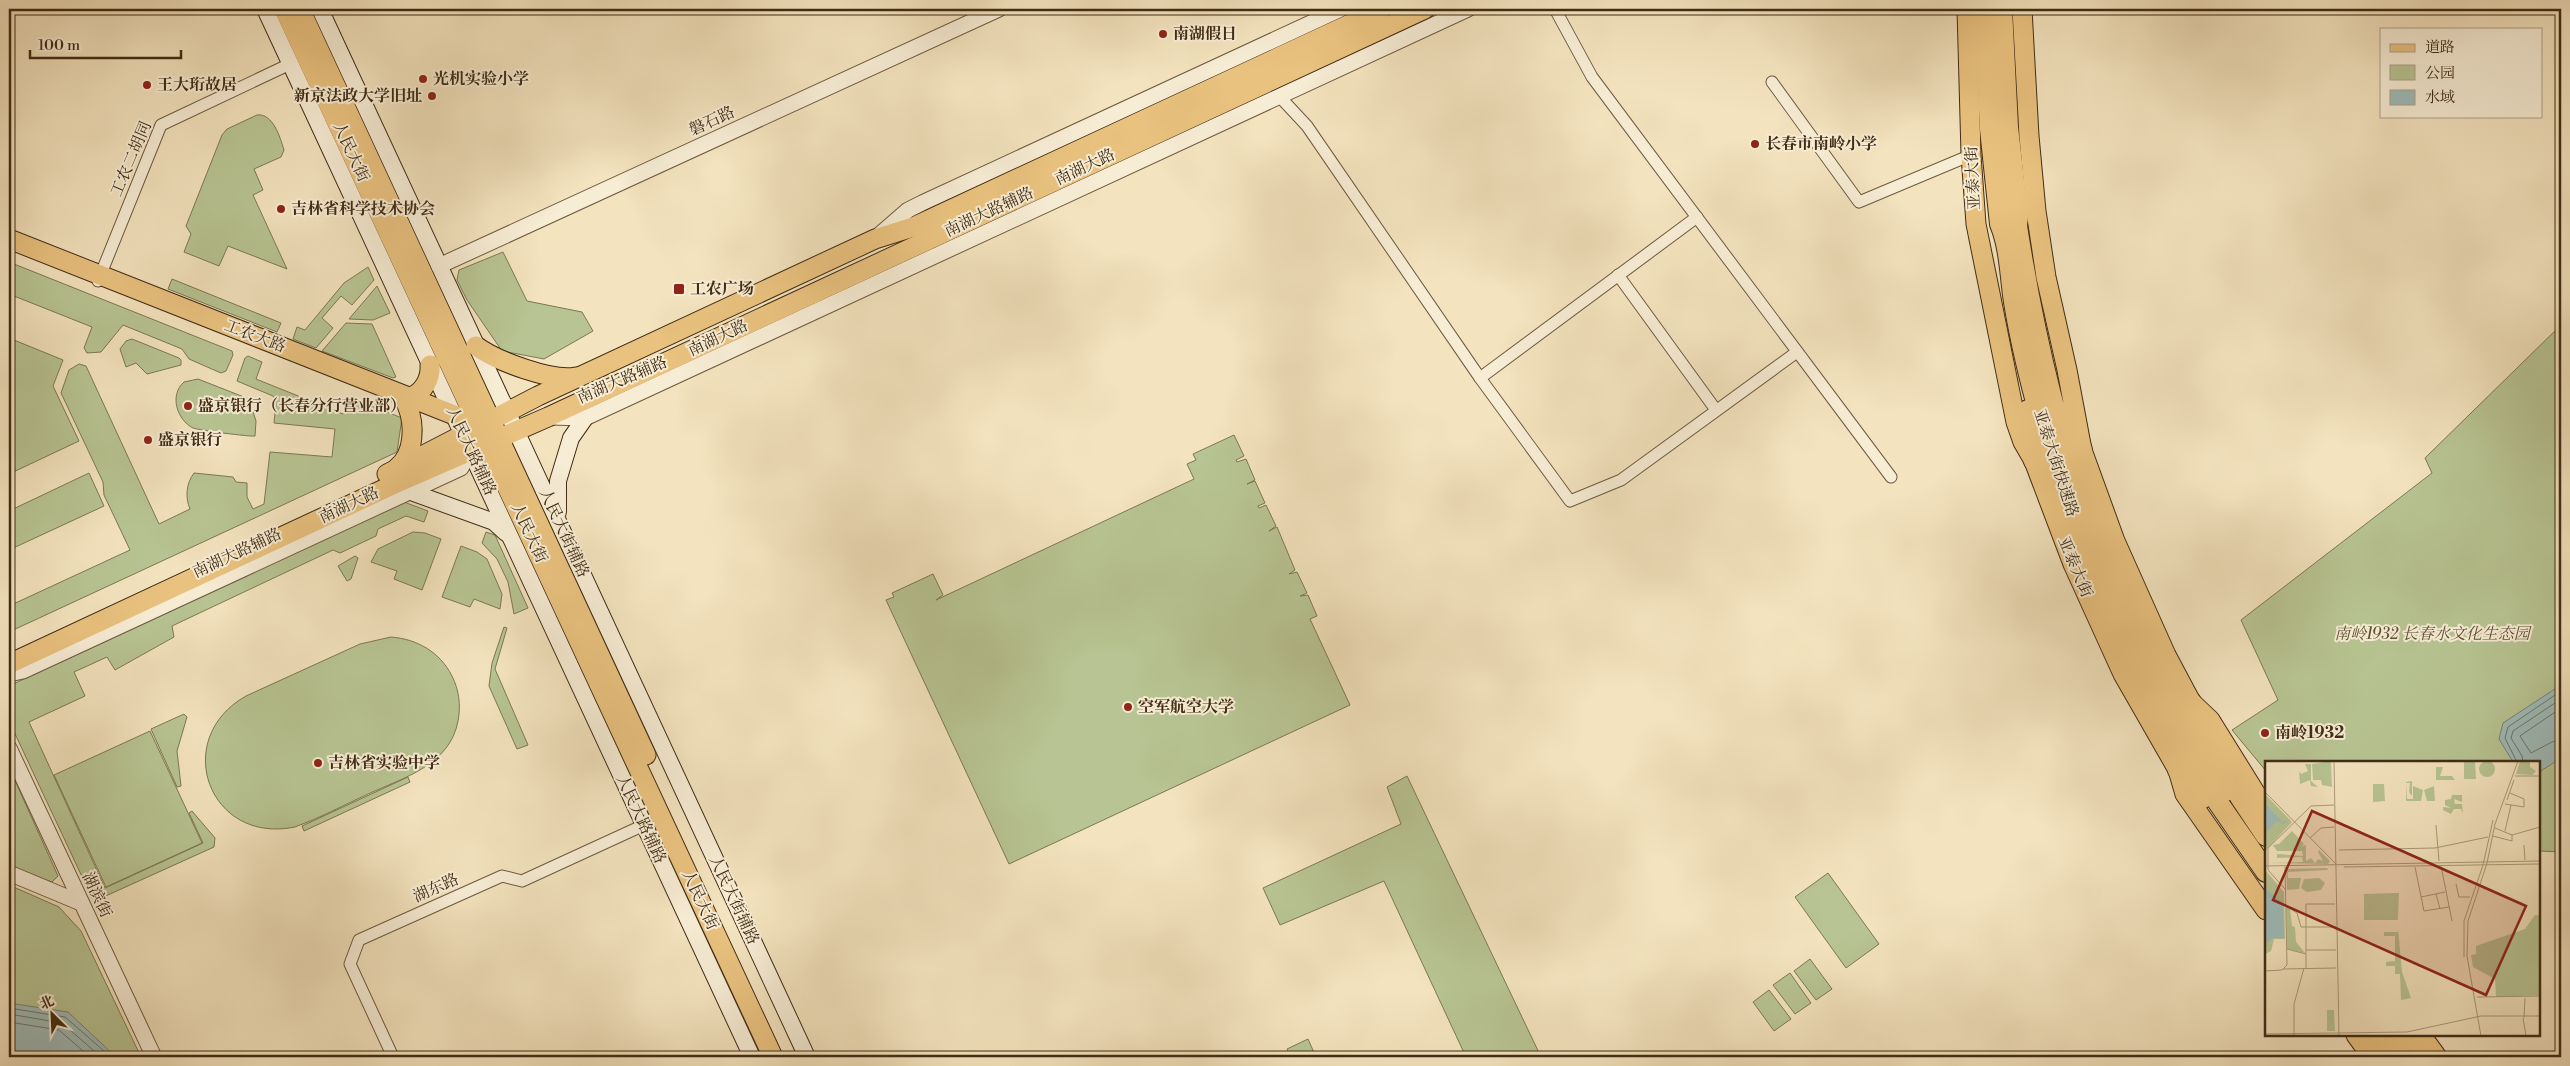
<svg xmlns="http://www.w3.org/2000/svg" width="2570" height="1066" font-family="'Libre Bodoni','Noto Serif SC',serif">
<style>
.green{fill:#b8c493;stroke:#7c7854}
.water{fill:#9ebcba;stroke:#788278}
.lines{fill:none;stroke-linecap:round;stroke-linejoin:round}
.shore{stroke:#6f7468;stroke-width:1}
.minor-casing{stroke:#6d5a3f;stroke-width:13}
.tertiary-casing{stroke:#6d5a3f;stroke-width:17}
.secondary-casing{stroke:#402c15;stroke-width:18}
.primary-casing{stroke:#402c15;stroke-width:21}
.trunk-casing{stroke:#402c15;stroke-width:22}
.minor{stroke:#f7edd5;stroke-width:11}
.tertiary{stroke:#f7edd5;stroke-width:15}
.secondary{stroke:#f7edd5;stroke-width:16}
.primary{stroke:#eac27f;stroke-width:19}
.trunk{stroke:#eac27f;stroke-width:20}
.poi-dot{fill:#8f2418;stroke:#f7edd5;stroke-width:2}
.labels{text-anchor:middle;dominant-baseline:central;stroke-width:4;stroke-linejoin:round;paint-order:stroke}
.poi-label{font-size:16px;font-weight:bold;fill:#402c15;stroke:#f7edd5;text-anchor:start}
.street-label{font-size:16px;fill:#402c15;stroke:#f7edd5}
.park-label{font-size:16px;font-style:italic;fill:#5e5234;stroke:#f7edd5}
.inset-road{fill:none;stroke:#ab9a7a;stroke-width:1}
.view{fill:#8f2418;fill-opacity:0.15;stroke:#8f2418;stroke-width:2.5}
.inset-edge{fill:none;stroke:#402c15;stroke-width:2.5}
</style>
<rect width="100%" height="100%" fill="#f3e3be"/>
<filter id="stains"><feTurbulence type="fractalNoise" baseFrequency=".004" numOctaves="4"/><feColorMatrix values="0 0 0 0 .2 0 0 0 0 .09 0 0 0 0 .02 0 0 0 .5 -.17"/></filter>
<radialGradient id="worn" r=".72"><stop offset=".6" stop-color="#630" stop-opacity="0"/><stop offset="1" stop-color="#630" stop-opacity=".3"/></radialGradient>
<g class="green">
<path d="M257 115C273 113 280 137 284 150L281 157 254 169 263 190 253 195 287 269 228 246 219 266 184 252 191 234 186 226 222 135 227 129Z"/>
<polygon points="503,252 527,301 582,312 593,331 544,359 502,351 467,300 457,280 459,270"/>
<polygon points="9,262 232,351 233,355 226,371 221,373 189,359 182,349 123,325 101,352 87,353 84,348 92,327 9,294"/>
<polygon points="368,267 374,280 352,305 341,296 322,318 333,328 316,348 293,339 297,327 305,330 344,283"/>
<polygon points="172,279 281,323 277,332 168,289"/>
<polygon points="377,286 390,313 373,320 349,319"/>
<polygon points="346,323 372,324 396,377 393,378 322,351"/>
<polygon points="2561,325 2561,852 2539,851 2539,762 2266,762 2266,771 2232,730 2278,700 2241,620 2432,473 2425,458"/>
<polygon points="9,338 63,360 53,386 79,441 9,474"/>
<polygon points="132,339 179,358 181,360 181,365 147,374 136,363 126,367 120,349 126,341"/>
<path d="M248 356 262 362 256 379 343 414 351 398 402 418 397 452 9 632V606L130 550 104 495 103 482 61 393 69 370 79 364 86 366 159 524 190 509C185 497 186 484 194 473L233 477 236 482 247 483V497L253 509 264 504 270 452 332 457 335 429 274 423 276 402 273 396 237 381 245 358Z"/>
<path d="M198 379 249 399 256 421 255 436C251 437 197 430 193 428 177 420 169 395 184 382Z"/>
<polygon points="1234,435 1244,456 1236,460 1237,462 1246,459 1255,480 1247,484 1255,481 1265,503 1258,506 1259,508 1266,505 1276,526 1269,531 1277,527 1295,570 1289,574 1297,572 1307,593 1300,596 1308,595 1317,616 1310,619 1350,705 1009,864 886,600 894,597 892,593 933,574 943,595 936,600 1194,479 1187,464 1196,460 1193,454"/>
<polygon points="89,473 104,506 9,550 9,511"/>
<polygon points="404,502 428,511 424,522 406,516 378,529 376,536 340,553 333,550 172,626 174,637 115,670 107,657 74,672 85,696 29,722 105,888 203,843 189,813 192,811 215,838 214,847 99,899 92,898 9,721 9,686"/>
<polygon points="413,532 425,533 441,539 422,590 394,579 397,571 371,562 378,549"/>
<polygon points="486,532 495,535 528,608 514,614 508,582 497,559 482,543"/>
<polygon points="461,546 477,552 487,559 502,594 500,609 474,599 470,607 442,597"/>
<polygon points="355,556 358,558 351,579 347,581 338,566"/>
<polygon points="504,627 507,628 495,669 528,745 517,749 489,686 492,663"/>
<path d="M391 637C417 639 440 652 452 676 459 690 461 705 458 721 450 765 403 778 368 794 344 805 320 818 295 827 209 845 170 739 246 696L360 644Z"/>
<polygon points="184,714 187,717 177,751 181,786 177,787 151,729"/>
<polygon points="150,731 202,843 106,887 54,775"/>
<polygon points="9,767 58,876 52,882 9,866"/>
<polygon points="1407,776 1541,1057 1466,1057 1384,881 1280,925 1263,888 1401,824 1387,787"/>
<polygon points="408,777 410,782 304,831 302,826"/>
<polygon points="1828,873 1879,944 1846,968 1795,897"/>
<polygon points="9,885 59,907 81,931 141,1057 9,1057"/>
<polygon points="1810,959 1832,989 1816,1000 1794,971"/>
<polygon points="1790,973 1811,1003 1795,1014 1773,985"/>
<polygon points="1769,990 1791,1019 1774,1031 1753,1002"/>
<polygon points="1308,1039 1316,1057 1291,1057 1287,1049"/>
</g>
<g class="water">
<polygon points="2561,685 2561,758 2539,772 2539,762 2513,762 2499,739 2503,723"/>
<polygon points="9,1003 68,1012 116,1057 9,1057"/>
</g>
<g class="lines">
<g class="shore">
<polyline points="2561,708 2520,736 2531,753 2552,742 2561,740"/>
<polyline points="2517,762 2505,738 2508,727 2561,691"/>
<polyline points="2523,762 2522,756 2511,738 2513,731 2561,699"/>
<polyline points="9,1008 65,1017 111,1057"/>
<polyline points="9,1014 62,1023 101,1057"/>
<polyline points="9,1022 59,1030 90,1057"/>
</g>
<defs>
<g id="minor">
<polyline points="1555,9 1592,77 1891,477"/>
<polyline points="1772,82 1859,202 1971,155"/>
<polyline points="1280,97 1307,126 1480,378 1570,501 1621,480 1797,352"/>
<polyline points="1618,275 1716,410"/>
<polyline points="98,281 161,125 290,64"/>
<polyline points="1480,378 1697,217"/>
<polyline points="393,1057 350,964 359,940 502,876 522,881 644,825"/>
</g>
<g id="tertiary">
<polyline points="877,237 908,210 922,203 1341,9"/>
<polyline points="439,266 999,9"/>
<polyline points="550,417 585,418 1468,9"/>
<polyline points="9,674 23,671 461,468 470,451"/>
<polyline points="9,748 154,1057"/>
<polyline points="9,873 81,903"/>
</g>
<g id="secondary">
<polyline points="265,9 752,1057"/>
<polyline points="320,9 807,1057"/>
<polyline points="411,492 494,522 506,533"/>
<polyline points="558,512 558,481 571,438 585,418"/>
</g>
<g id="primary">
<polyline points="284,9 773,1057"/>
<polyline points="300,9 646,755"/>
<polyline points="1967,9 1971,155 1976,224 2016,422 2023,442 2034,461 2073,564 2123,674 2178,770 2185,794 2266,910"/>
<polyline points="2022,9 2029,136 2036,211 2046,277 2067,370 2082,450 2115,541 2166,655 2191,702 2210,720 2266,810"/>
<polyline points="9,239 482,426"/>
<path d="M476 346C496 361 553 382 576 377"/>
<path d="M411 397C424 392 431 378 430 365"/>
<path d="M397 468C415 454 415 424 407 405"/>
<polyline points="387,474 538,396 875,239 913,227 1382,9"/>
<polyline points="9,664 399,482 548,417 1425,9"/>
<polyline points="2356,1035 2372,1057"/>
<polyline points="2421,1035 2437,1057"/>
</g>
<g id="trunk">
<path d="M1984 9 1990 129 2000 224C2010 248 2010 276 2014 302 2021 346 2032 389 2044 431 2077 546 2126 662 2191 762 2215 799 2241 835 2266 872"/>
<path d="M2002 9 2008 127 2018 216 2017 226C2034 335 2058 443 2099 545 2134 631 2178 711 2226 791"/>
<polyline points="2028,410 2034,461"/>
<polyline points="2068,411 2082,450"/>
<polyline points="2191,702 2240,797 2266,836"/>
<polyline points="2178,770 2203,798"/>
<polyline points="2378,1035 2394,1057"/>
<polyline points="2400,1035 2416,1057"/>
</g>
</defs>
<use href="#minor" class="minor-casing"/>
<use href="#tertiary" class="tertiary-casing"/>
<use href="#secondary" class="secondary-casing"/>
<use href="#primary" class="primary-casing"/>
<use href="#trunk" class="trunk-casing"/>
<use href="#minor" class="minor"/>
<use href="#tertiary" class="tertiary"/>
<use href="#secondary" class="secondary"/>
<use href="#primary" class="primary"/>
<use href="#trunk" class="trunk"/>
</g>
<g class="poi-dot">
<circle cx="1163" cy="34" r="5"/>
<circle cx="423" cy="79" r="5"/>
<circle cx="147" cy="85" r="5"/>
<circle cx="432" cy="96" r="5"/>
<circle cx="1755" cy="144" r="5"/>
<circle cx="281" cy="209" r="5"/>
<rect x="673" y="283" width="12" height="12" rx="2.5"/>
<circle cx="188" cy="406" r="5"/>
<circle cx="148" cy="440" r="5"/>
<circle cx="1128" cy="707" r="5"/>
<circle cx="2265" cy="733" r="5"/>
<circle cx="318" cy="763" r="5"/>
</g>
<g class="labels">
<g class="poi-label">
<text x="1173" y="34">南湖假日</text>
<text x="433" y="79">光机实验小学</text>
<text x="157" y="85">王大珩故居</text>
<text x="422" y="96" text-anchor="end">新京法政大学旧址</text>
<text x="1765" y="144">长春市南岭小学</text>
<text x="291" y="209">吉林省科学技术协会</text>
<text x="690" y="289">工农广场</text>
<text x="198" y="406">盛京银行（长春分行营业部）</text>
<text x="158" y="440">盛京银行</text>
<text x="1138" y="707">空军航空大学</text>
<text x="2275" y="733">南岭1932</text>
<text x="328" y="763">吉林省实验中学</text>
</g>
<g class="street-label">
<text transform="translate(712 121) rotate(-25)">磐石路</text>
<text transform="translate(351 152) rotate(65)">人民大街</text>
<text transform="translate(131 159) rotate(-67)">工农二胡同</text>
<text transform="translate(1085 167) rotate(-25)">南湖大路</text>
<text transform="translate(1973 178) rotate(-93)">亚泰大街</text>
<text transform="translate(989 212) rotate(-25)">南湖大路辅路</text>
<text transform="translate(255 336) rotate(21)">工农大路</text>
<text transform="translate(718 338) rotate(-25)">南湖大路</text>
<text transform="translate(622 380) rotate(-23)">南湖大路辅路</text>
<text transform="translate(471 451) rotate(65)">人民大路辅路</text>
<text transform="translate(2056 463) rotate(72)">亚泰大街快速路</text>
<text transform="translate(349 505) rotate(-25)">南湖大路</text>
<text transform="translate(529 533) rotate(65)">人民大街</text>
<text transform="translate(564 533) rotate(65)">人民大街辅路</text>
<text transform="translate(237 553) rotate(-25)">南湖大路辅路</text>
<text transform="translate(2075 567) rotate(67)">亚泰大街</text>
<text transform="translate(641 819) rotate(65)">人民大路辅路</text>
<text transform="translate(436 888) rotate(-24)">湖东路</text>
<text transform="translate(97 895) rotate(65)">湖滨街</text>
<text transform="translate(700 900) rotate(65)">人民大街</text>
<text transform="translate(734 900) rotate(65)">人民大街辅路</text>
</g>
<g class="park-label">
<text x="2432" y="634">南岭1932 长春水文化生态园</text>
</g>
</g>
<g transform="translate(2265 761)">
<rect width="275" height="275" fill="#f3e3be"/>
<path d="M214 8a8 8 0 1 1 16 0a8 8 0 1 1-16 0ZM66 0 67 26 57 24 56 19H48L47 3ZM199 0H210L211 18H199ZM255 0 265 1V6L271 10 267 14 251 13ZM40 3H46V20L53 26 46 25 45 19 35 23 34 10 36 13 43 10ZM171 6H178L175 15H187L190 19H171ZM147 20V35L144 31 145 22H141L142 38H148V25L158 29 156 40H141V21ZM108 23H119L120 40 108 41ZM169 25 170 40H162L159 29ZM0 33 27 61 1 89V110L19 131 20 178H9L6 190 0 193ZM187 34H197V41L189 38 190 43H197L198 53 196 48H189L186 53 178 49V46L186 47 180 44V39L186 38ZM27 70 39 83 37 85 41 84V100L46 97 50 102 53 98 58 100 53 91 54 89 65 100 63 103 3 102 38 101 37 96 12 97V93L38 95 37 90H12L8 84 14 83ZM62 107 63 109 23 111V117H36L34 128 22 129 21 108ZM54 117 60 122 56 129 42 131 36 127 39 118ZM130 132H134L133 159H99V133ZM21 146 25 148 27 165 30 166 31 181 40 192 22 188ZM270 154H275V234L231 236 230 218 208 206 206 194 211 193V185L260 168ZM133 167 137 211 146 237 136 239 135 213H130V205H121V201L130 200V175H119V171H133ZM62 249H69L70 270H62Z" fill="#b8c493"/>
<path d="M0 42 17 61 23 60 18 63 12 60 0 72ZM0 127 18 142 19 177H8L0 183Z" fill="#9ebcba"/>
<path class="inset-road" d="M69 0 74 275M250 15H275M0 31 71 103M242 39 249 19M240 43 259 46V38L245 32M171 64 174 100M230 67 247 74 275 66M240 70 246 44M228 75 247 80V74M45 77 56 67 69 66M259 84 260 99M74 89 170 87 223 76M0 105 275 100M176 105 187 160M79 106 275 103M150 106 159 150 184 146M191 123 194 136H205M20 128 3 109V87L46 45 69 44M171 133 175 148M156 136 180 131M21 145 32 152 36 166H71M22 188 41 193M41 189H71M199 196V160L218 104 228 59M41 207V143H70M18 208 71 207M0 210 17 209 22 204 20 106 23 107M212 236 275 235M258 257 261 275M259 257 260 237M0 273 142 271 216 255H275M29 274V243L39 207M216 275 202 195 203 160 222 102 230 63 253 0"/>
<path class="view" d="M47 50 261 145 221 234 8 139Z"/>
<rect width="275" height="275" class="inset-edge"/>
</g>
<rect width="2570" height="1066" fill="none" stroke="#f3e3be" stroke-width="30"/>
<rect x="10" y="10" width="2550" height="1046" fill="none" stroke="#402c15" stroke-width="2.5"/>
<rect x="15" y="15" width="2540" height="1036" fill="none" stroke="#402c15"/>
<rect x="2380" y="28" width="162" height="90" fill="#f7edd5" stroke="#aea088"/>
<rect x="2390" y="44" width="25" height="8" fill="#eac27f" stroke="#aea088"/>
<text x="2425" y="52" font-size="15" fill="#402c15">道路</text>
<rect x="2390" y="65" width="25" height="15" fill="#b8c493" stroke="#aea088"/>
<text x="2425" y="78" font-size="15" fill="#402c15">公园</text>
<rect x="2390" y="90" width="25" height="15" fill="#9ebcba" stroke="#aea088"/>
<text x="2425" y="102" font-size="15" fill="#402c15">水域</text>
<g transform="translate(52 1014) rotate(336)" stroke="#f7edd5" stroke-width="4" paint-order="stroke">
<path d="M0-4L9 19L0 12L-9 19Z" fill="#402c15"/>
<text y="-8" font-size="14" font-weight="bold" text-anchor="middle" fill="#402c15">北</text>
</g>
<path d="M30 50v8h151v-8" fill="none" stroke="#402c15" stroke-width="2.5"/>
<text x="38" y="50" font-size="15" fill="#402c15" stroke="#f7edd5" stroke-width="4" paint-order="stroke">100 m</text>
<rect width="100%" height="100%" filter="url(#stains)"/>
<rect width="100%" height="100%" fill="url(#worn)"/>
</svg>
